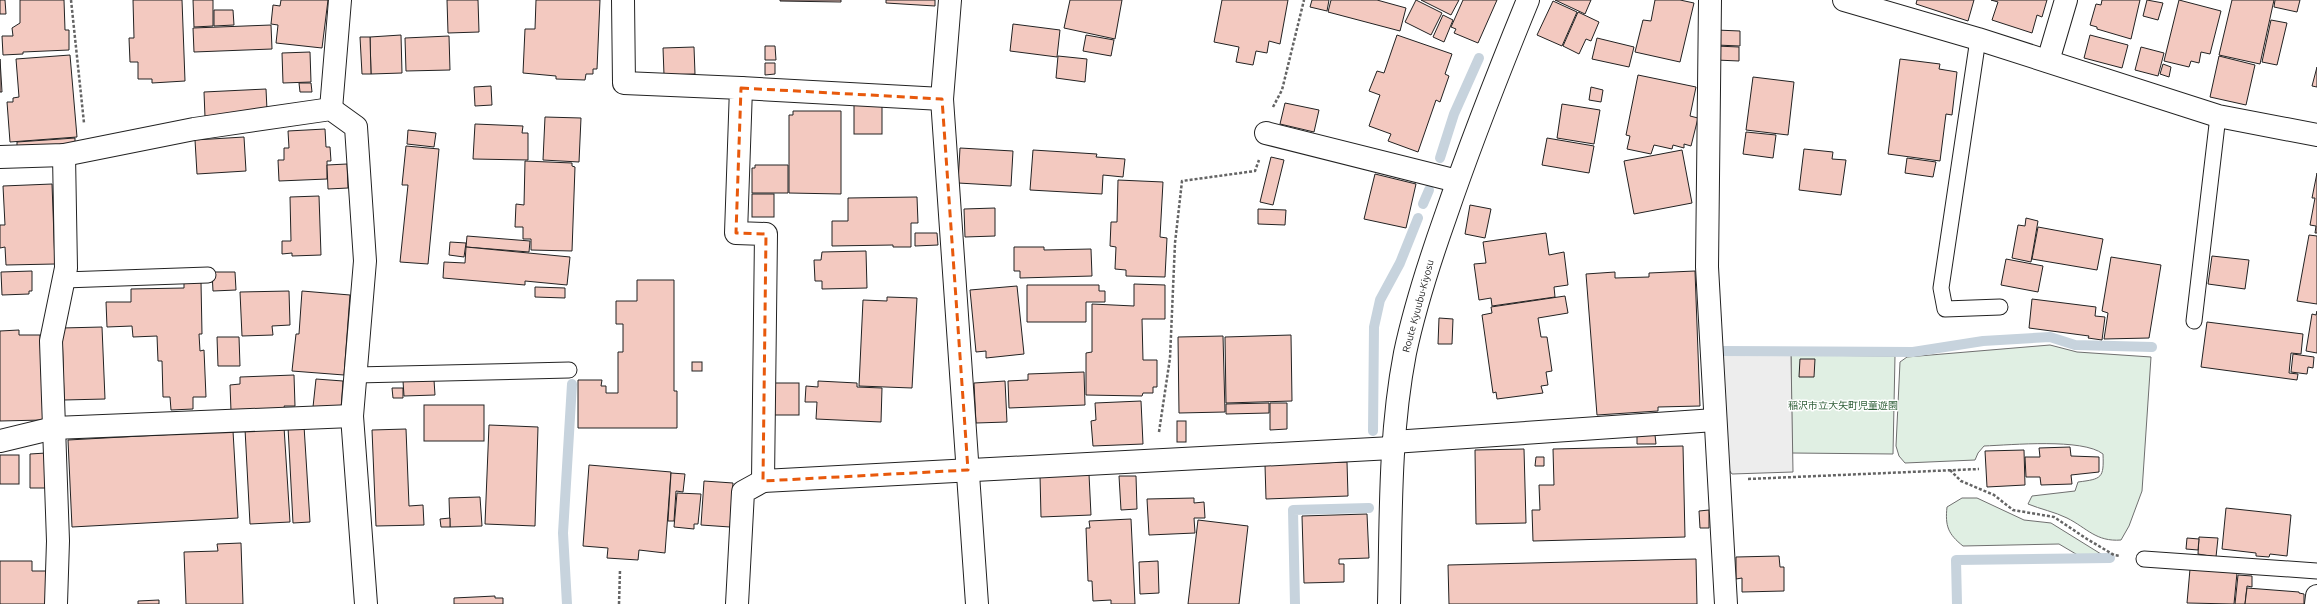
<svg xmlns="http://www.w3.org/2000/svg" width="2317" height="604" font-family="Ubuntu,'Noto Sans JP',sans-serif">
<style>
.green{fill:#e0efe3;stroke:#6f6f6f}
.parking{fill:#ededed;stroke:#6f6f6f}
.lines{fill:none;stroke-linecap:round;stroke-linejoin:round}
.stream{stroke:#c7d3dd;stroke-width:10}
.building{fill:#f3c9c0;stroke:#222}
.lane-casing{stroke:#222;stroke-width:17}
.street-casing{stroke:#222;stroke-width:24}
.secondary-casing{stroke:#222;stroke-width:24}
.path{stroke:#646464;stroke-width:2.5;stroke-dasharray:3 2;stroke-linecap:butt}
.lane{stroke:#fff;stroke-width:15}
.street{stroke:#fff;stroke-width:22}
.secondary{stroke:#fff;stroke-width:22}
.marked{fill:none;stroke:#e8590c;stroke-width:3;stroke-dasharray:8 5;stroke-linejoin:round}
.labels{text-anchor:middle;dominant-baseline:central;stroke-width:3;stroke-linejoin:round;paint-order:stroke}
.street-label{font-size:10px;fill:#222;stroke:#fff}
.park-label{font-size:10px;fill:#2f5e38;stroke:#fff}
</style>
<rect width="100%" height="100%" fill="#fff"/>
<g class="green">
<path d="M2050 345 2077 352 2151 357 2142 491 2129 526 2121 540C2096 542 2087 528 2067 518 2055 512 2040 509 2028 504L2032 496 2075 491 2078 482C2102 479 2104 478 2103 454 2083 438 2011 445 1984 446L1978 453 1975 460 1905 463 1899 456 1896 446 1900 362 1907 357Z"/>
<polygon points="1791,355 1895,356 1893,454 1792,453"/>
<path d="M1962 498H1977L2024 520 2051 523 2101 554 2081 557 2059 544 1963 546C1948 534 1945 526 1947 507Z"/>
</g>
<polygon class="parking" points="1721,355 1791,355 1793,472 1732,474 1726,466"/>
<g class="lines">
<g class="stream">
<polyline points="1440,158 1454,114 1479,58"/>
<polyline points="1423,204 1429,190"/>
<polyline points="1721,351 1913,352 1983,341 2050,337 2075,345 2152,347"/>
<polyline points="1373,431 1374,327 1380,300 1400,263 1418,218"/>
<polyline points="567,604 563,533 572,384"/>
<polyline points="1295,604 1293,510 1369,508"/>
<polyline points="1957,604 1956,560 2110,558"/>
</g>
</g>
<g class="building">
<polygon points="0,0 5,0 6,14 0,14"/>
<polygon points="20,0 64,0 65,30 69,30 69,50 23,52 23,54 3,55 2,36 13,36 12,28 20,23"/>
<polygon points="133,0 182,0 185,81 152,83 152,79 138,79 138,62 130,62 129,38 134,38"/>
<polygon points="193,0 213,0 213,26 194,27"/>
<polygon points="281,0 328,0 322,48 276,43 278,25 271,24 273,5 280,6"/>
<polygon points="447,0 478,0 479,32 448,33"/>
<polygon points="536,0 600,0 597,69 593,69 593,74 586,74 585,80 556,79 556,76 523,73 525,29 535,29"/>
<polygon points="780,0 841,0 841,2 780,1"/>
<polygon points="886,0 935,0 935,6 886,3"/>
<polygon points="1070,0 1122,0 1115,39 1064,28"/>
<polygon points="1222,0 1288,0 1280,44 1269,41 1267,53 1256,51 1253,65 1236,62 1239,47 1214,42"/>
<polygon points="1312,0 1329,0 1327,11 1310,7"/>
<polygon points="1331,0 1377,0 1406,8 1400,31 1328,12"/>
<polygon points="1416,0 1442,13 1431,35 1405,22"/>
<polygon points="1421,0 1459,0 1451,15"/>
<polygon points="1463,0 1497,0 1478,43 1454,33 1456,29 1451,27"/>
<polygon points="1555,0 1591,0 1585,14"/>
<polygon points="1655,0 1680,0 1694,3 1680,62 1635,52 1643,20 1651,21"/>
<polygon points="1917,0 1974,0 1968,21 1916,4"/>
<polygon points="1991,0 2047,0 2042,17 2037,15 2032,33 1992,20 1998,2"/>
<polygon points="2102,0 2140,0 2131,39 2097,29 2097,27 2090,25 2096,4 2101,5"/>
<polygon points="2147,0 2163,3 2158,20 2143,16"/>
<polygon points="2179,0 2221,11 2210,54 2201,52 2199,63 2191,61 2189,67 2164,61"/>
<polygon points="2232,0 2274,0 2260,64 2219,55"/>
<polygon points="2275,0 2300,0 2297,12 2274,7"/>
<polygon points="1553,1 1577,12 1562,46 1537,35"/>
<polygon points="214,10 233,10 234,25 214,26"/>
<polygon points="1578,12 1599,22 1591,41 1586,39 1579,54 1563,46"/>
<polygon points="1443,15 1453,20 1444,42 1433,37"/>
<polygon points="2271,20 2287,23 2277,65 2262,62"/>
<polygon points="1013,24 1060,30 1057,57 1010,51"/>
<polygon points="271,25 272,49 194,52 193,28"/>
<polygon points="1716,30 1740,31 1740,46 1716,45"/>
<polygon points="401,35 402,73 371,74 370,37"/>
<polygon points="1086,35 1114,40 1111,56 1083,51"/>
<polygon points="1397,35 1452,54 1445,74 1449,76 1440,102 1436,100 1418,152 1388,141 1391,134 1369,126 1380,95 1369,91 1377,71 1384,73"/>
<polygon points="2090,35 2128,45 2122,68 2084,58"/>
<polygon points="449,36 450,70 406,71 405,38"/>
<polygon points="360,37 370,37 371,74 362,74"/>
<polygon points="1597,38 1634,47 1629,67 1592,59"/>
<polygon points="765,46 775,46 776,60 765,60"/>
<polygon points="1716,46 1739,47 1739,61 1716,60"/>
<polygon points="694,47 695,74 664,75 663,48"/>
<polygon points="2141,47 2164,53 2158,76 2135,70"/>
<polygon points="310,52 311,82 283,83 282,53"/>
<polygon points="70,55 77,137 10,142 7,102 13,102 13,98 19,97 16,59"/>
<polygon points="1058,56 1087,59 1085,82 1056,78"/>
<polygon points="2219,56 2255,65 2246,105 2210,97"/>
<polygon points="0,59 2,92 0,92"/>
<polygon points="1900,59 1940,64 1939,69 1957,72 1952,115 1946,114 1940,161 1888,154"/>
<polygon points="765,63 775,63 775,74 765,75"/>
<polygon points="2163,64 2171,67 2169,77 2160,74"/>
<polygon points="2317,67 2317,87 2312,86"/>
<polygon points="1638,75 1696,87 1690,116 1698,118 1691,146 1684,144 1684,148 1673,145 1672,149 1654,145 1651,154 1627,149 1630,136 1626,135"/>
<polygon points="1753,77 1794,82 1788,135 1746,130"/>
<polygon points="299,83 311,83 312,92 300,92"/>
<polygon points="491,86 492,105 475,106 474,87"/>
<polygon points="1591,87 1603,90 1601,102 1589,100"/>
<polygon points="266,89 267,110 205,117 204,92"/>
<polygon points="1285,103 1319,110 1314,132 1280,124"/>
<rect x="854" y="104" width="28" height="30"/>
<polygon points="1562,104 1600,110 1594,144 1557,138"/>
<polygon points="793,111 841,111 841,194 789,193 789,115 793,115"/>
<polygon points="545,117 581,118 579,162 543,160"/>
<polygon points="475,124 523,126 522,133 528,133 528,160 473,159"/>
<polygon points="325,129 326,147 330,147 331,161 327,161 327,179 279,181 278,160 284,160 284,148 289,148 288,131"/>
<polygon points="408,130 436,133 434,147 407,144"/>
<polygon points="1746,132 1776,135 1773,158 1743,154"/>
<polygon points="244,137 246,171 197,174 195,140"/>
<polygon points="75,138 75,144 17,149 17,142"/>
<polygon points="1547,138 1594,146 1589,173 1542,165"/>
<polygon points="406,146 439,149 428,264 400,262 408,185 402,185"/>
<polygon points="960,148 1013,151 1011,186 958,183"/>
<polygon points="1804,149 1833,152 1832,159 1846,160 1841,195 1799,190"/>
<polygon points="1033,150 1097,154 1096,157 1125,159 1123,177 1103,175 1102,194 1030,190"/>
<polygon points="1682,150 1692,203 1634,214 1624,161"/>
<polygon points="1271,157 1284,160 1273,205 1260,202"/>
<polygon points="1907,158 1936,162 1933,177 1905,173"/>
<polygon points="525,161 572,163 572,166 575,167 572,251 531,250 531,239 523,239 523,227 515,227 516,204 524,205"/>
<polygon points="347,164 348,188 328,189 327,165"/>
<polygon points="755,165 788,165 788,193 752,193 752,168 755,168"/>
<polygon points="2317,173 2317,233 2315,233 2316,226 2310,225 2315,198 2312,198"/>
<polygon points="1375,174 1416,184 1406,228 1364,219"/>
<polygon points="1118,180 1163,182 1160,237 1167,238 1165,277 1126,276 1126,270 1115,269 1116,247 1110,246 1111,222 1117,222"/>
<polygon points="52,184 55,264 6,265 5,247 0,248 0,225 5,225 3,186"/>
<rect x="752" y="194" width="22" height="23"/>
<polygon points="319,196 321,255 292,256 292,253 282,254 282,241 291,241 290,197"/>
<polygon points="917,197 918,223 911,223 911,247 893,247 893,245 832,246 832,221 848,221 848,198"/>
<polygon points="1470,205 1491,209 1485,238 1465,234"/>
<polygon points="995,208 995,236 965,237 964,209"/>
<polygon points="1258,209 1286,210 1285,225 1258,224"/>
<polygon points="2026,218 2038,221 2031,262 2012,258 2018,225 2025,226"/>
<polygon points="2038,227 2103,239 2097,270 2032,259"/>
<polygon points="915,233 937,233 938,245 915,246"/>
<polygon points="1546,233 1549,255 1564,252 1568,285 1554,287 1555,297 1492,306 1491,298 1479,300 1474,264 1486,263 1483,242"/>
<polygon points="2309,235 2317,236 2317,304 2297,301"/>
<polygon points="467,236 530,241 529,252 466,247"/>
<polygon points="450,242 466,243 464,257 449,255"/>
<polygon points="466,247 570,257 567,285 525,281 525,285 443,278 444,262 465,263"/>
<polygon points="1014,247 1044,247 1044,250 1091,249 1092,276 1020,278 1020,271 1014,271"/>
<polygon points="866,251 867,288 822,289 822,281 815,281 814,260 821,260 822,252"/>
<polygon points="2212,256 2249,260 2245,289 2208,284"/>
<polygon points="2111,257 2161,265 2149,338 2104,339 2108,313 2102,311"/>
<polygon points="2006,259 2043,266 2038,292 2001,285"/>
<polygon points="32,271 32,291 29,291 29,294 2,295 1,272"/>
<polygon points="1695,271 1700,406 1658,407 1658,411 1597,415 1586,274 1615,272 1615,278 1649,277 1649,273"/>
<polygon points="212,272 235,272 236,290 213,291"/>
<polygon points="637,280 674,280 674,391 677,391 677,428 578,428 578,380 602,380 601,386 606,386 606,393 618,393 618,352 623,352 623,324 616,324 616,301 637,301"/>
<polygon points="184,282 201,282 202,334 199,334 200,351 204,350 206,397 193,397 193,409 171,410 170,397 163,397 162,361 158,361 157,336 133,337 132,326 107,327 106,302 131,302 131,289 184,288"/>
<polygon points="1134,284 1165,285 1165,319 1142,319 1143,360 1157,360 1157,387 1153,387 1153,393 1143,393 1142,396 1086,395 1086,353 1092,352 1092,304 1134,306"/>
<polygon points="1027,285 1099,285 1099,291 1105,291 1105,302 1086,302 1086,322 1027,322"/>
<polygon points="1017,286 1024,354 986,358 986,351 976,352 970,290"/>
<polygon points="535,287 565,288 565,298 535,297"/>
<polygon points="289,291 290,325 272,326 273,335 242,336 240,292"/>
<polygon points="302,291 350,295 344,375 292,371 296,334 299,334"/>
<polygon points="1565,296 1568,313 1538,318 1541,337 1547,337 1552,371 1546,372 1548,385 1541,386 1543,393 1497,399 1496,392 1493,393 1482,315 1492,313 1491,307"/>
<polygon points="887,297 917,298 912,388 859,386 863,300 887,301"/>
<polygon points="2032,299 2096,307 2095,316 2105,317 2102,340 2088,338 2089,336 2029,328"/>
<polygon points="2317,311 2317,353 2306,351 2312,314 2316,315"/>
<polygon points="1439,318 1453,319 1452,344 1438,344"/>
<polygon points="2207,322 2303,334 2301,354 2291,353 2289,373 2298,374 2297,380 2201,367"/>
<polygon points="102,327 105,399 64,400 62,328"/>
<polygon points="19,330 19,335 40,335 43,420 0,421 0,331"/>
<polygon points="1291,335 1292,401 1226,403 1225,337"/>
<polygon points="1223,336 1225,412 1179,413 1178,337"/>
<polygon points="217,337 239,337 240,366 218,366"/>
<polygon points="2293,354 2314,357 2313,368 2308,367 2307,374 2291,372"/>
<polygon points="1800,359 1815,359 1814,377 1799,377"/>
<rect x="692" y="362" width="10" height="9"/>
<polygon points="1084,372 1085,405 1009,408 1008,381 1028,380 1028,374"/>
<polygon points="294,375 295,406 284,406 285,409 231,411 230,385 240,384 240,377"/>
<polygon points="316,379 343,381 341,409 313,407"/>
<polygon points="434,380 435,395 404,396 403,381"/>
<polygon points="818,381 857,383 857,387 882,388 881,422 816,419 817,402 805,402 806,386 818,387"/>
<polygon points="1005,381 1007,422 976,423 974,383"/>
<rect x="774" y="383" width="25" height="32"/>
<polygon points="392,388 403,388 403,398 393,398"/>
<polygon points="1141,401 1143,444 1093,446 1091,421 1096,420 1095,403"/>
<polygon points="1269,403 1269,413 1226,414 1226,404"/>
<polygon points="1270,403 1287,403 1287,429 1270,430"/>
<rect x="424" y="405" width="60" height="36"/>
<rect x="1177" y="421" width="9" height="21"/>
<polygon points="489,425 538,427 535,526 485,524"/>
<polygon points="304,426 310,522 293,523 288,427"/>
<polygon points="284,427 290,522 250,524 245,429"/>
<polygon points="406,429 409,506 423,505 424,525 376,526 372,430"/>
<polygon points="233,431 238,518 72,527 68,440"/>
<polygon points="1655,435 1656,444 1637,444 1637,436"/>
<polygon points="1683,446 1685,537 1533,541 1532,510 1540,510 1539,485 1554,485 1553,449"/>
<polygon points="2070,447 2071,456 2099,457 2099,472 2071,475 2072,484 2041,485 2040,477 2026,477 2025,457 2040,457 2039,448"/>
<polygon points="1524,449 1526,523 1476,524 1475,450"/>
<polygon points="2024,450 2025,485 1987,487 1985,451"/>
<polygon points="46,453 46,488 30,488 30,454"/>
<rect x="0" y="455" width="19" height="29"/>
<polygon points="1536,457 1544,457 1544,466 1535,466"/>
<polygon points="1347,462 1348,496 1266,499 1265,465"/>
<polygon points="589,465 671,472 665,553 639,550 638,560 607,558 608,548 583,546"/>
<polygon points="671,473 685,474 683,492 676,491 674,521 668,521"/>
<polygon points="1089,474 1091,515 1041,517 1040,475"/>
<polygon points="1119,476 1136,476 1137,509 1121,510"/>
<polygon points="704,481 733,483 730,527 701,525"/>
<polygon points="677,493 701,494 698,524 694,524 694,529 674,527"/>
<polygon points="480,497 482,526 450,527 449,498"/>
<polygon points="1194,498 1194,503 1204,502 1205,518 1194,518 1195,533 1149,535 1147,499"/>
<polygon points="2226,508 2291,515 2287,556 2270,554 2269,557 2256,556 2256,553 2222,549"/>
<polygon points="1709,510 1709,528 1700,528 1699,511"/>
<polygon points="1367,514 1369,558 1339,559 1339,564 1344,564 1344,582 1304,583 1302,516"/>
<polygon points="450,518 450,527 441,527 440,519"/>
<polygon points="1131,519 1135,604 1111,604 1111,600 1093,601 1092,581 1088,581 1086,528 1090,528 1089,521"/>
<polygon points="1198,520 1248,526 1239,604 1188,604"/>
<polygon points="2199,537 2218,538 2216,557 2198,554"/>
<polygon points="2187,538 2199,539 2198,550 2186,549"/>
<polygon points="241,543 243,604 186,604 184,552 218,551 217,544"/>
<polygon points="1779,556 1780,567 1784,567 1784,591 1742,592 1742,578 1736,579 1736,557"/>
<polygon points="1696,559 1697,604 1449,604 1448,565"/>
<polygon points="0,561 32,561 32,571 47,571 47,604 0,604"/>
<polygon points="1158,561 1159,593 1140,594 1139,562"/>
<polygon points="2190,569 2237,573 2234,604 2187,603"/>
<polygon points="2238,575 2252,576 2252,587 2247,586 2245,604 2235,604"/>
<polygon points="2247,588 2299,592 2299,593 2304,594 2304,604 2245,604"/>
<polygon points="495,596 495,598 503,598 503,604 454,604 454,598"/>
<polygon points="159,600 159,604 138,604 138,601"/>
</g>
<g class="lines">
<defs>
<g id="lane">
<polyline points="1978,39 1941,288 1945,309 2000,307"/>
<polyline points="64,280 208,275"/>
<polyline points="2194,321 2218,116"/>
<polyline points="356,375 569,370"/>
<polyline points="2144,559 2317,571"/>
</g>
<g id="street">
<polyline points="623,0 624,83 741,88 736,233 766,234 763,481 1392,448"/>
<polyline points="950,0 942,99 977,604"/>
<polyline points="1710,0 1707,267 1726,604"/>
<polyline points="1844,0 1978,39 2218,116 2317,135"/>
<polyline points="2048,61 2066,0"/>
<polyline points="741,88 942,99"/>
<polyline points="331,109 340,0"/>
<polyline points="1266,133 1457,181"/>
<polyline points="0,157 64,155 194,129 331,109 356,127 365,261 352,416 366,604"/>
<polyline points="0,441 54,428 352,416"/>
<polyline points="1393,442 1715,420"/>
<polyline points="56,604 58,541 51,341 66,268 64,155"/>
<polyline points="737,604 743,492 763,481"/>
<polyline points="2316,604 2317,596"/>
</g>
<path id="secondary" d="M1389 604C1391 520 1389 436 1405 353 1415 306 1430 260 1446 215 1471 142 1499 71 1528 0"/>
</defs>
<use href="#lane" class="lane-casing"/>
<use href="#street" class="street-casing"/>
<use href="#secondary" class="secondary-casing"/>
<g class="path">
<polyline points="71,0 84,123"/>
<polyline points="1273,107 1282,90 1304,0"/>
<polyline points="1159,432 1170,358 1175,243 1182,181 1255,171 1259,160"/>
<polyline points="1950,470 1961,481 1994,495 2013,510 2054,517 2087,539 2114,555 2120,556"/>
<polyline points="1748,479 1979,469"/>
<polyline points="619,604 620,570"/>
</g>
<use href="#lane" class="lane"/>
<use href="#street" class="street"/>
<use href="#secondary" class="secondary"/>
</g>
<path class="marked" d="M741 88 942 99 968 470 763 481 766 234 736 233Z"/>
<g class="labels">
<g class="street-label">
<text transform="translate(1418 306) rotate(-75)">Route Kyuubu-Kiyosu</text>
</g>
<g class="park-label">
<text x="1843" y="405">稲沢市立大矢町児童遊園</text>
</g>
</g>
</svg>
